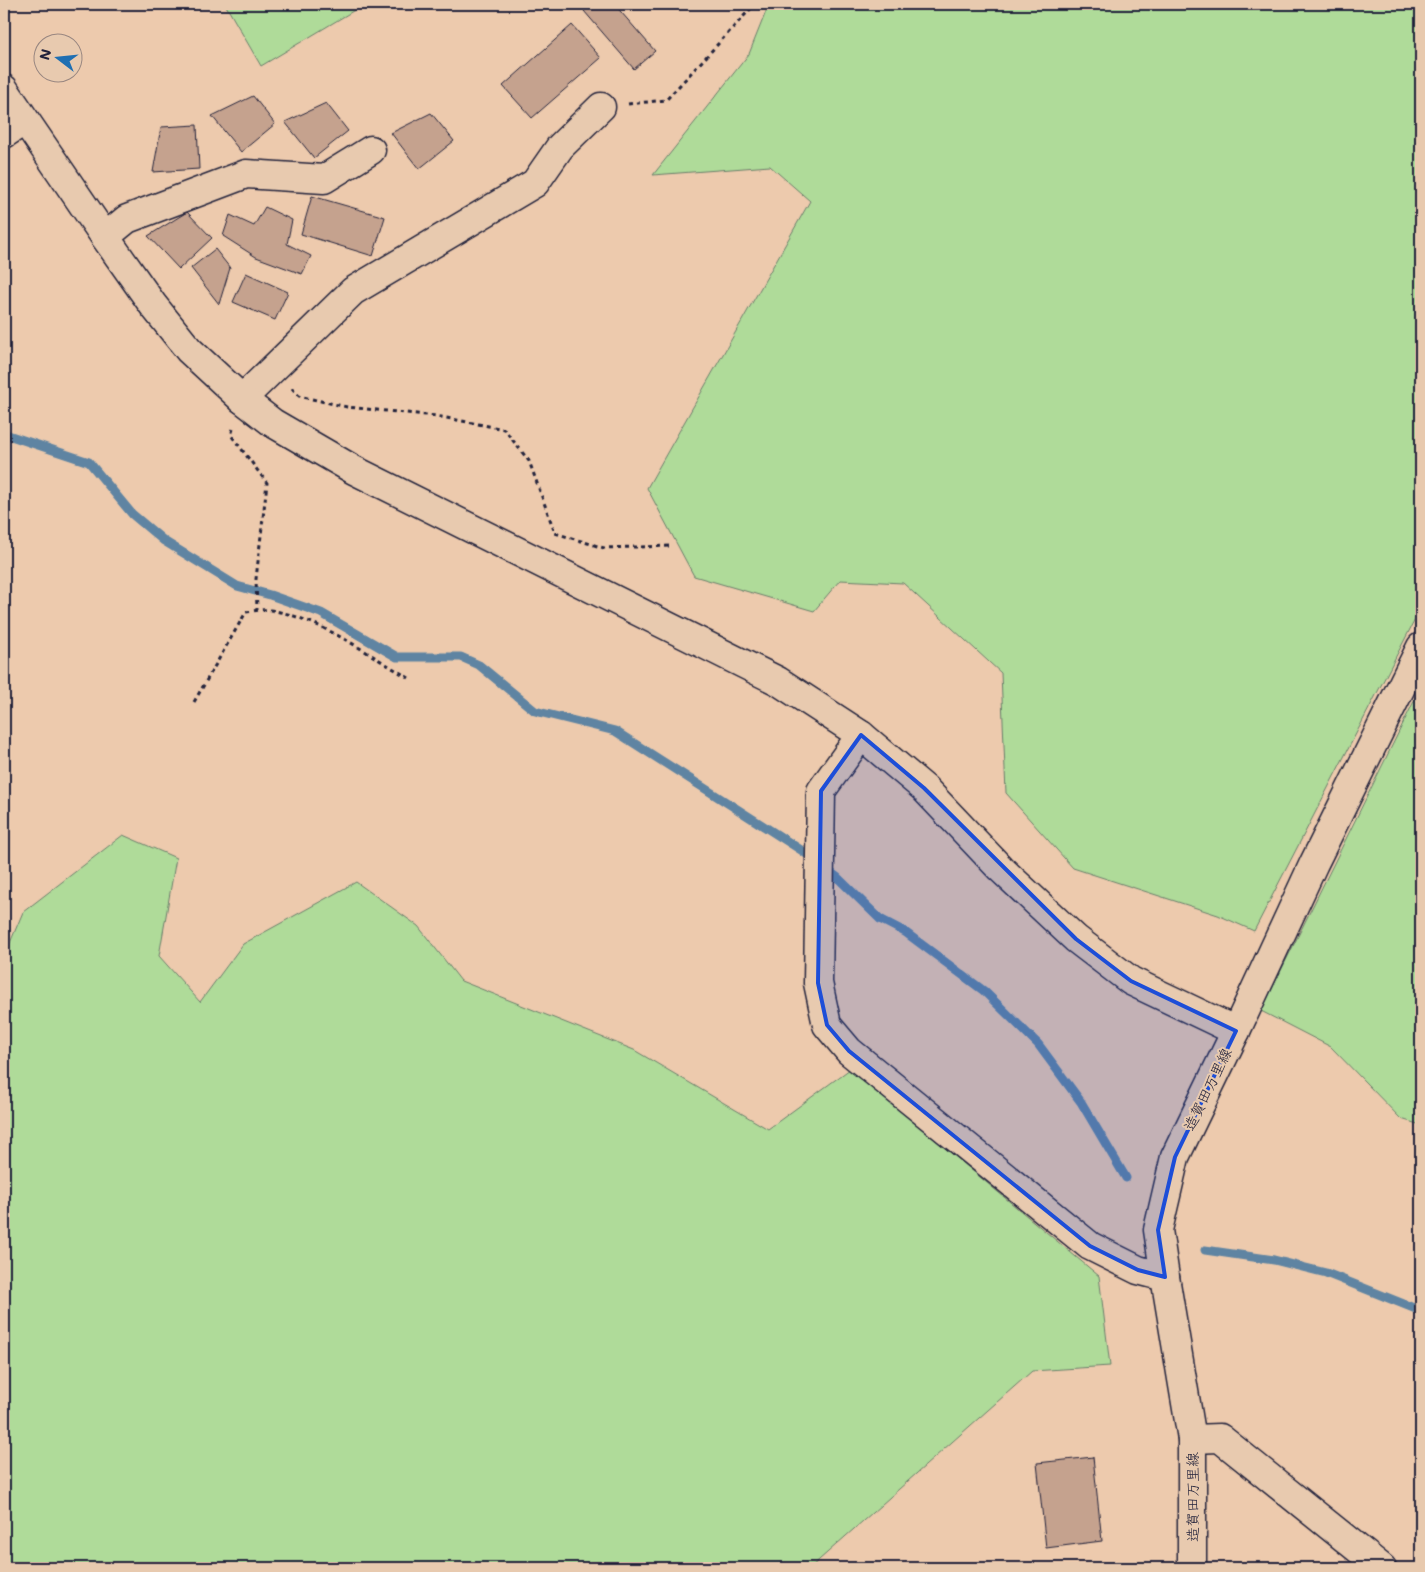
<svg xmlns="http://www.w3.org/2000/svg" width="1425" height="1572" font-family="Mali,'Klee One',sans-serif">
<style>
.green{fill:#afdb99;stroke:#687e6a}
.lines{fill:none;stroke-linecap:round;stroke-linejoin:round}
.stream{stroke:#5e84a2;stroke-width:9}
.building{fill:#c5a28e;stroke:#22223b}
.street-casing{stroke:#22223b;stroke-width:31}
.secondary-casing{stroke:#22223b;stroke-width:31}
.path{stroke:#22223b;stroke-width:3;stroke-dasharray:4 4;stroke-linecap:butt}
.street{stroke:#e8caaf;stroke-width:28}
.secondary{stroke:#e8caaf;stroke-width:28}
.marked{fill:#1d4ed8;fill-opacity:0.2;stroke:#1d4ed8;stroke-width:4;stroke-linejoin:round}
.labels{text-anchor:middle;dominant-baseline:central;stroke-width:4;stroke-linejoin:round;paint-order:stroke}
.street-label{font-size:15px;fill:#22223b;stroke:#e8caaf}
</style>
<rect width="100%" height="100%" fill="#edcaad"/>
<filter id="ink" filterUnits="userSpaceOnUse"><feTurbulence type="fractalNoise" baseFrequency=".02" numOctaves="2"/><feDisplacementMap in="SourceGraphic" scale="10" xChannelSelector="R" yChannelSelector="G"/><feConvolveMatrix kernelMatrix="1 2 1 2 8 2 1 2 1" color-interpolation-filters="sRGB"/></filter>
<g filter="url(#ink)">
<g class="green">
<polygon points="225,4 364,4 363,5 261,66"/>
<polygon points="769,4 1421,4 1421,608 1254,931 1218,915 1073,868 1006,793 1001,673 903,583 840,580 814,611 694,576 647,488 810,201 770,166 653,175 749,54"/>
<polygon points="1421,687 1421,1125 1401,1119 1331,1047 1261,1011"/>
<polygon points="123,835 176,858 159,956 200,1002 243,944 356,882 418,926 461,981 634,1050 768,1129 850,1069 1099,1276 1110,1366 1032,1371 810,1568 4,1568 4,957 23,912"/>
</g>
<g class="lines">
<g class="stream">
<polyline points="4,432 8,435 89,462 132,514 164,541 237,586 270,595 321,613 397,657 461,657 479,665 535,711 615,731 801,850 837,877 880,919 905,932 984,991 1038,1044 1081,1102 1126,1178"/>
<polyline points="1205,1250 1274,1260 1326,1273 1421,1311"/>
</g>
</g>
<g class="building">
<polygon points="592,4 614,4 655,51 634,69 584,11"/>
<polygon points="572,25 601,58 532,118 503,86"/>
<polygon points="253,96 275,124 241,152 212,116"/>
<polygon points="326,103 348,131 314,158 285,122"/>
<polygon points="431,113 454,141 419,169 391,133"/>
<polygon points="197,125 199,169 153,172 161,127"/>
<polygon points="312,196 385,217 373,256 301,234"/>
<polygon points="265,207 292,220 287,244 311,256 302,274 256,257 223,236 230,215 254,226"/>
<polygon points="187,212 212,238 179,269 148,236"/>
<polygon points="215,249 230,268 219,304 191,268"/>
<polygon points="246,273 288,292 275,320 233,302"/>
<polygon points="1093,1457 1102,1541 1046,1548 1037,1463"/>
</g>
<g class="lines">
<defs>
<g id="street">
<polyline points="4,134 25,120"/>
<polyline points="105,237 127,219 246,174 324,179 371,150"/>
<polyline points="242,399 353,291 535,183 560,147 601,107"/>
<polyline points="861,735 821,791 818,983 827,1025 849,1051 1090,1246 1138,1270 1165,1277"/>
</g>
<g id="secondary">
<polyline points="4,89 105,237 153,305 189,350 242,399 273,423 354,470 778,681 861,735 924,788 1000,868 1076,939 1131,981 1236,1031"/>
<polyline points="1192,1439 1220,1438 1382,1568"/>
<polyline points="1192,1568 1192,1439 1165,1277 1158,1230 1175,1157 1236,1031 1314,863 1421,647"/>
</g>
</defs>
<use href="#street" class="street-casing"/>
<use href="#secondary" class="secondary-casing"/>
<g class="path">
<polyline points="628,104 666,100 755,4"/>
<polyline points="292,388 299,396 347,407 436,416 504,429 529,461 555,533 604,548 670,546"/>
<polyline points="233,429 231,435 267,483 256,579 257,610"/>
<path d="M194 702 246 612C254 611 262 609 270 610 319 618 366 653 409 678"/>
</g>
<use href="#street" class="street"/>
<use href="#secondary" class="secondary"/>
</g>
</g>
<path class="marked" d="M861 735 924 788 1076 939 1131 981 1236 1031 1175 1157 1158 1230 1165 1277 1138 1270 1090 1246 849 1051 827 1025 818 983 821 791Z"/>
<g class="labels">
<g class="street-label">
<text transform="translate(1207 1089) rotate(-64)">造賀田万里線</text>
<text transform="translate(1192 1497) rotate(-90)">造賀田万里線</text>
</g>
</g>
<rect width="1425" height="1572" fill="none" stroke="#e8caaf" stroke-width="20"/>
<rect x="10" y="10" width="1405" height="1552" fill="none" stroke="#22223b" stroke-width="2" filter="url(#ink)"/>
<g transform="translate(58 58) rotate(286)"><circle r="24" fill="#e8caaf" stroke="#998781"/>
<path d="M0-4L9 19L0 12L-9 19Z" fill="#1f6fb2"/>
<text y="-8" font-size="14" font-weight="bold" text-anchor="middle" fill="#22223b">N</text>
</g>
</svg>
